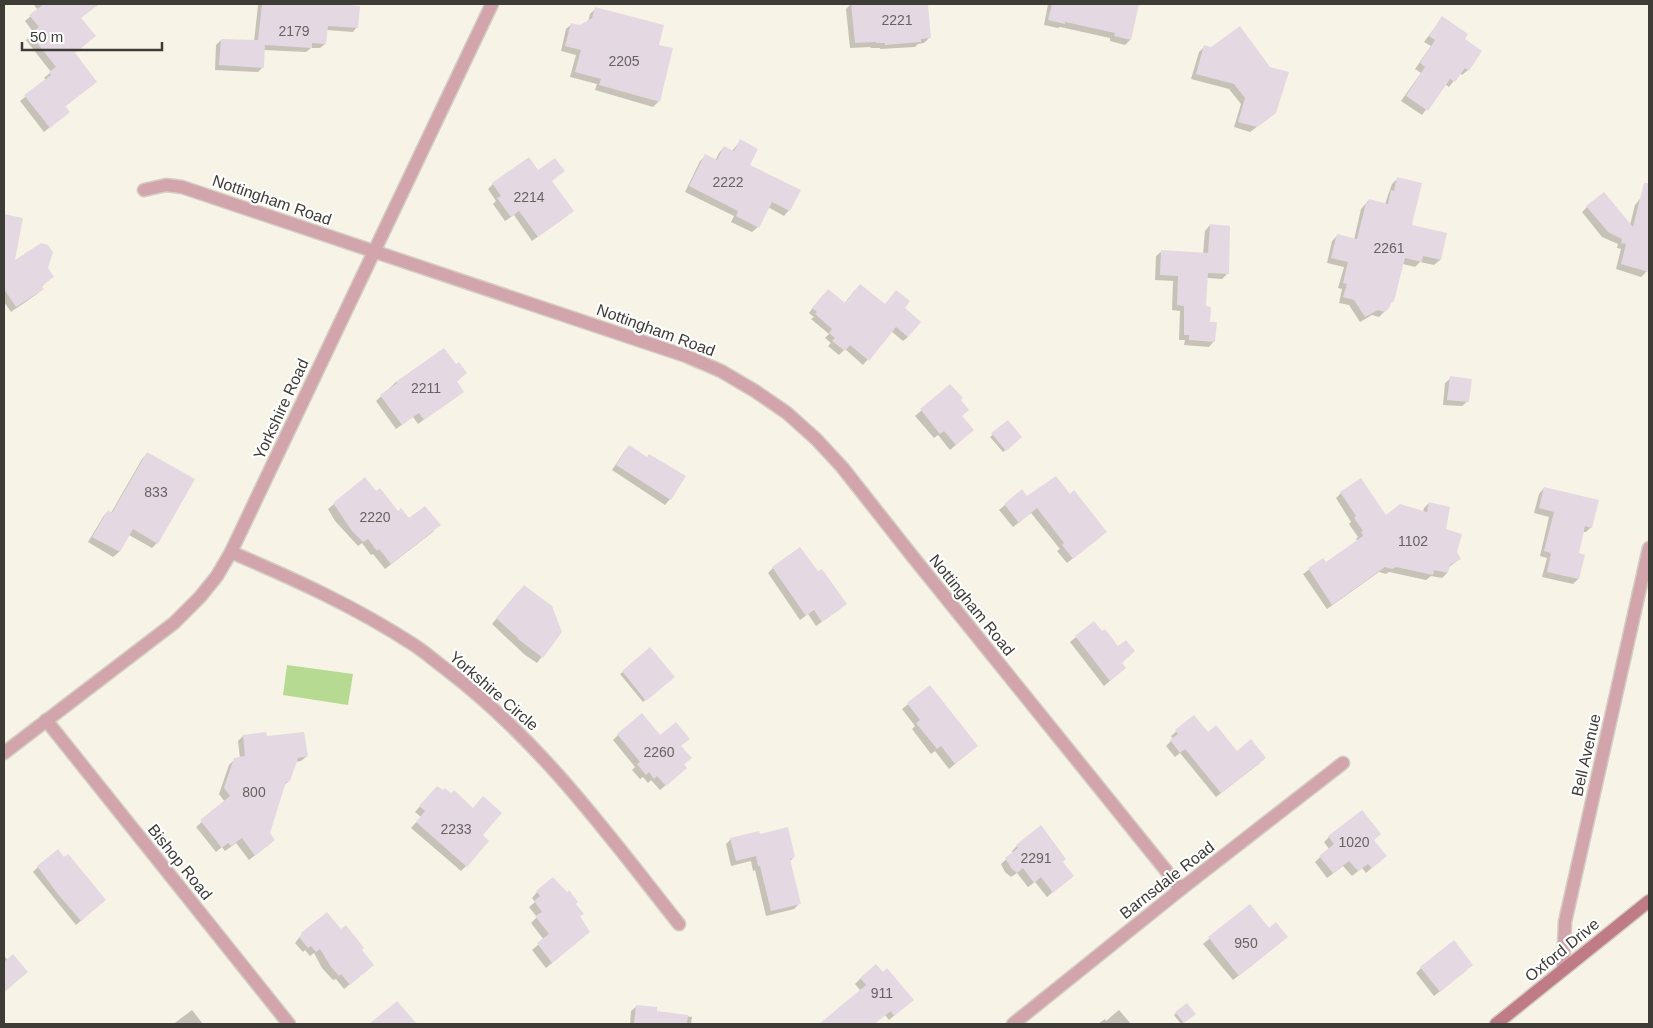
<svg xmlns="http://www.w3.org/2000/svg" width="1653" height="1028" font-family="Arial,sans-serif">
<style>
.green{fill:#b7da93}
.shadow{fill:#0003}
.building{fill:#e4d9e2}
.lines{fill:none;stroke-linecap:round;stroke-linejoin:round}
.minor-casing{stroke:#d3cec4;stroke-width:15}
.secondary-casing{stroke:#d3cec4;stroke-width:15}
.minor{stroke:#d2a4ab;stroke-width:12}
.secondary{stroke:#bf7c87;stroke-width:12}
.labels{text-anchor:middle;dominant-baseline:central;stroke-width:4.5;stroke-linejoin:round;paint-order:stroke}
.number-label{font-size:14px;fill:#686362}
.street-label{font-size:16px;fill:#3e3c37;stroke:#fff}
</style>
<rect width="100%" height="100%" fill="#f8f3e7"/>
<polygon class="green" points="287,665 353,674 348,705 283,695"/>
<g class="shadow">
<polygon points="35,4 99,4 80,18 74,53 96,82 64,107 68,112 44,132 20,101 46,80 44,78 51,72 26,40 34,33 25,21 38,10 34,5"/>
<polygon points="260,4 337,4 337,6 357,27 353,32 326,30 325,44 320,48 311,48 306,52 264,50 263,67 258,72 215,70 216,45 221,40 254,42 258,5"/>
<polygon points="851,4 872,4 872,7 882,4 927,4 929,38 924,43 918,44 915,47 880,49 880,48 871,48 870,47 850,48 846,9"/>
<polygon points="1048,4 1134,4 1138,5 1130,40 1125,45 1110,41 1110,38 1060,27 1058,28 1044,25"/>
<polygon points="595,9 658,46 672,49 658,102 653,107 595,90 597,84 570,77 576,55 561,51 566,29 572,24 581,26 588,22 590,14"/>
<polygon points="1442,18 1463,39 1468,70 1462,75 1460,73 1449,87 1445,84 1422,115 1401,101 1421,73 1415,69 1431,46 1424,42"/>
<polygon points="1204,47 1269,118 1250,132 1234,127 1241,104 1229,89 1191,79 1199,52"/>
<polygon points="740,141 748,165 789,210 784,216 768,207 758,227 752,232 731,222 734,216 685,192 700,161 705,156 715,161 719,153 724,147 732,151"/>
<polygon points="538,172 551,181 567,216 532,241 514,215 505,221 493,204 496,201 488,189 493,184"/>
<polygon points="1397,179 1411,226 1446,234 1440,260 1434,265 1420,262 1415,267 1403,264 1388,308 1379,317 1372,315 1360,322 1349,305 1339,303 1342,289 1338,288 1344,267 1327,263 1332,241 1337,236 1354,240 1361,209 1369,200 1385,204 1392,184"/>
<polygon points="1640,199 1649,202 1649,260 1647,271 1641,277 1616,269 1621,249 1617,248 1618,244 1602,237 1582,212 1587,207 1630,225 1635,205"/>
<polygon points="4,215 22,219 13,263 47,268 52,277 41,287 42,289 37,294 11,312 4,302"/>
<polygon points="1210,225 1227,274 1222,279 1207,278 1205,308 1214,341 1209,347 1184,345 1185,340 1179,340 1180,311 1172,310 1173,281 1155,280 1156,256 1162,251 1203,254 1205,231"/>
<polygon points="855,290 885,305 908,337 903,341 891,331 863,365 845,349 839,355 828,346 831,343 825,338 829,334 811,319 814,317 809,313 823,295 844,304"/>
<polygon points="444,349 455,366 466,373 456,382 463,392 418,424 413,417 396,429 376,401 396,382"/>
<polygon points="1451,378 1468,401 1462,406 1443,405 1445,383"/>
<polygon points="950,386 967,435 950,450 938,435 934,438 915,416"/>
<polygon points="1008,421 1018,440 1003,452 990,437"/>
<polygon points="629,446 647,458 684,477 670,499 665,505 612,470 624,452"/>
<polygon points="147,454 157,543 152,548 129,535 119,552 113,557 88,542 103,517 108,511 111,513 142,459"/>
<polygon points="1544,488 1591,527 1586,532 1583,532 1578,554 1578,579 1573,584 1542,577 1547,558 1540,556 1549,517 1534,513 1539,494"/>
<polygon points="1022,491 1026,497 1100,537 1067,563 1057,551 1060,549 1031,513 1013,527 999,510"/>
<polygon points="375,493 397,512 434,531 385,569 373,554 371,555 362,543 358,546 335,521 328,509 334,504"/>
<polygon points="1341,493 1385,517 1423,512 1424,508 1429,503 1460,559 1449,567 1447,573 1442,578 1431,576 1426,580 1389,572 1386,574 1379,572 1327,609 1303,574 1322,560 1325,564 1358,541 1356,539 1358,537 1349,524 1351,522 1336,498"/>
<polygon points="773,568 840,609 816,626 808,614 800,620 768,573"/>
<polygon points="518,592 561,632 537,663 525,655 492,624"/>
<polygon points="1094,623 1119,673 1104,686 1070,642"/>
<polygon points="623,672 671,679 643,702 620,674"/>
<polygon points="930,687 971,751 949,769 935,751 931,754 912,729 915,726 902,709"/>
<polygon points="1194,716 1208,733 1237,752 1260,763 1216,797 1180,753 1175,757 1166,746 1173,739 1171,736"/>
<polygon points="618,735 660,737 680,747 690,758 683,765 680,773 660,790 651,780 648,783 643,777 640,779 632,770 635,767 613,740"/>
<polygon points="243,736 266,738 307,756 301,761 295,762 289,781 283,786 269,834 268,845 249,860 236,843 225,851 222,847 216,852 196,827 225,802 219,794 229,765 235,759 240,758 238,741"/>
<polygon points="432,793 481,835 466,866 461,871 411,828 421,817 415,812"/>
<polygon points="759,835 794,857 789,862 799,904 794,909 766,916 755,870 753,871 751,861 731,866 726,844 731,839"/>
<polygon points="1329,837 1373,840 1380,861 1366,873 1362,868 1352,876 1343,866 1327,878 1315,862 1329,849 1324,842"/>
<polygon points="1017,846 1062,862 1072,876 1047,897 1035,882 1028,887 1017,873 1011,877 1005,872 1001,864 1013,853 1012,851"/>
<polygon points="38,867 105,900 76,925 33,872"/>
<polygon points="537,892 579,917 583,937 546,968 532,950 544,940 531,923 537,917 529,907 535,902 532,898"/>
<polygon points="1249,905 1281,942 1233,980 1203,944"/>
<polygon points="302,934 360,950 367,970 344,989 336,979 333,980 322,968 314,953 310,956 305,950 303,952 295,943"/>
<polygon points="4,956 8,960 27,972 4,992"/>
<polygon points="1421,968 1467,970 1434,996 1416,973"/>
<polygon points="861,978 907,1005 889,1020 885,1015 873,1024 824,1024 823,1023 861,991 855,984"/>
<polygon points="637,1006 656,1012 692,1017 691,1024 630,1024 631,1011"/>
<polygon points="192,1010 203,1024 174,1024 176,1022"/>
<polygon points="1119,1010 1131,1024 1098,1024 1105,1019 1106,1021"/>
<polygon points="1176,1013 1192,1016 1181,1024 1174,1015"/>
</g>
<g class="building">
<polygon points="44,4 99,4 81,18 96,36 75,53 97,82 65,106 70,112 50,128 24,95 51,75 49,72 56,67 30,34 39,27 29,15"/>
<polygon points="262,4 338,4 360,6 358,28 328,26 326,44 312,43 312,48 265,45 264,68 219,65 221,39 258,40"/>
<polygon points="851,4 928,4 931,38 921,39 921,42 885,45 885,43 876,43 876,42 855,43"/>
<polygon points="1052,4 1139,4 1131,40 1114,36 1115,33 1065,22 1065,24 1048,20"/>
<polygon points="595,7 664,25 659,45 673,48 660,102 599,85 601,79 575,72 581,50 565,46 571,23 580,25 592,18"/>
<polygon points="1442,16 1468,34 1465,39 1482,51 1469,71 1465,68 1455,82 1450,79 1428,111 1406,96 1425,67 1420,63 1435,40 1429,36"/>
<polygon points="1240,26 1270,67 1289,72 1276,113 1257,127 1238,122 1245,98 1234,84 1196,74 1204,45 1211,47"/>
<polygon points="740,139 758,149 750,165 801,190 790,211 772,202 759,228 736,216 738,211 689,186 705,154 717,160 724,146 734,151"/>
<polygon points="529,157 538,170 555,158 565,171 552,181 574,211 538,237 519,211 511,217 497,198 501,196 492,183"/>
<polygon points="1397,177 1422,183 1412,225 1447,233 1441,260 1423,256 1422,262 1405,258 1394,301 1391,303 1389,308 1385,312 1378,310 1365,317 1354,300 1343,297 1347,284 1343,283 1348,262 1331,258 1337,234 1357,239 1366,203 1368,203 1369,199 1388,204 1391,190 1394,191"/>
<polygon points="1644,183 1649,183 1649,272 1621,264 1626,244 1621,243 1622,239 1608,232 1586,206 1604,192 1633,227"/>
<polygon points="4,214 23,218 15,260 41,243 48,245 53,252 48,268 54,277 41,286 44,289 16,307 4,289"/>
<polygon points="1210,224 1230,226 1229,274 1208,273 1206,306 1211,307 1210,322 1217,322 1215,342 1189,340 1189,335 1184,335 1184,306 1177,305 1178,276 1160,275 1161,250 1208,253"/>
<polygon points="860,284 885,304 896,290 910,301 905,308 921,322 908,337 896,327 869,361 850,345 845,351 832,341 835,338 829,333 832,329 815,314 817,312 812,308 828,289 845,303"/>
<polygon points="444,348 456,364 459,362 467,373 457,381 464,392 424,420 419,413 402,425 380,395 397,383 396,382"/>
<polygon points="1450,376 1472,379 1469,402 1447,400"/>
<polygon points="950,384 963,398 961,400 969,410 962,416 974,430 956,445 944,431 940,434 920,409"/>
<polygon points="1008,420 1022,437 1006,451 991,433"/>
<polygon points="629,445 647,457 649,454 686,476 671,500 616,465"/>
<polygon points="147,452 195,479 158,544 133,529 120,552 92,537 108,510 112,513"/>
<polygon points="1056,476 1070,494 1074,490 1107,532 1073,559 1062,545 1064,543 1037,508 1019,523 1004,504 1022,489 1027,496"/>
<polygon points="365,477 376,491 380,488 398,511 401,508 409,518 425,506 441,525 391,564 379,549 377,551 368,539 363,542 352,531 333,503"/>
<polygon points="1361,478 1386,515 1400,504 1427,512 1429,502 1450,507 1446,529 1462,534 1457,552 1461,559 1450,565 1448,573 1434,570 1433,575 1396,567 1392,569 1385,567 1332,605 1308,568 1323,558 1326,562 1363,536 1361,532 1363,531 1354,518 1356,516 1340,492"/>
<polygon points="1544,487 1599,500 1592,528 1585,526 1579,553 1585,555 1579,579 1547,572 1551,553 1544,551 1554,512 1539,508"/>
<polygon points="800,547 818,571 822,569 847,604 822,622 814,610 806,616 772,567"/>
<polygon points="524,585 552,606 562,632 543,658 518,639 518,638 496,618"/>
<polygon points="1094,621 1102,631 1105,629 1118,646 1126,640 1135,651 1122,663 1126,668 1110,681 1075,636"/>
<polygon points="650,647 675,677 646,701 622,671"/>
<polygon points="930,685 978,746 955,764 941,746 937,749 916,723 920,720 907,703"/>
<polygon points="642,713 660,735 676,722 690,739 681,746 692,758 684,764 687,768 666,786 657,776 654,779 649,772 646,775 637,764 640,762 617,734"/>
<polygon points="1194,715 1208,732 1216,725 1237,751 1251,739 1266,758 1221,793 1185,749 1180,753 1170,740 1178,734 1175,730"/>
<polygon points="266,732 267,736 304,732 308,756 298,758 290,781 286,782 270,833 275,840 255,856 242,838 231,846 228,843 222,848 200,820 230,796 224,788 234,758 245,756 243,735"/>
<polygon points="437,786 443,790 445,788 451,793 454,790 473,808 483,796 502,813 483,835 489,841 467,867 416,822 425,811 419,806"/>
<polygon points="1362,810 1381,834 1374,840 1387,856 1372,868 1368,864 1358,871 1349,861 1333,873 1319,856 1334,844 1328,836"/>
<polygon points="1041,825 1066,859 1063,862 1074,876 1053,893 1041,877 1034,883 1023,868 1017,873 1012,869 1005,858 1018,848 1016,845"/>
<polygon points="788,827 795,857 790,859 801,904 771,911 760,866 758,866 756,856 736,861 730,838 759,831 760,834"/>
<polygon points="58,849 64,857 68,854 70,856 106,900 81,921 57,893 37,866"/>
<polygon points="553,877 567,892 569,890 578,902 576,904 584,914 580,916 590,932 552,963 537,943 549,934 535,916 542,912 534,901 540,896 536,891"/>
<polygon points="1250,904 1269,928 1276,922 1288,937 1239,976 1208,937"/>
<polygon points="327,912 341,929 346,925 364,948 362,950 374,965 350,985 341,974 339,976 331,967 320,949 316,952 311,946 308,948 299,937 302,935 301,933"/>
<polygon points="1454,940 1473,965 1440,992 1420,967"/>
<polygon points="13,954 28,972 4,992 4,962"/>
<polygon points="876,964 883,972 887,968 914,1000 894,1016 891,1011 874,1024 819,1024 866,985 860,978"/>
<polygon points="397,1001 417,1024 369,1024 391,1006"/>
<polygon points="1187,1003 1196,1014 1184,1023 1175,1012"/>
<polygon points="636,1005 657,1007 657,1011 688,1015 687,1024 634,1024"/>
</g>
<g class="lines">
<defs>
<g id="minor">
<polyline points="144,190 166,185 182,187 686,356 721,371 755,391 787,413 816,439 842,467 913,557 1181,889"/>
<path d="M231 552C294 579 356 607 414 645 425 652 436 662 447 670 540 741 607 833 679 924"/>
<polyline points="46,720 289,1024"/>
<polyline points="4,753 174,623 200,597 217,576 231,552 492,4"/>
<polyline points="1563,970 1565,922 1649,548"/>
<polyline points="1013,1024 1181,889 1343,763"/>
</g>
<polyline id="secondary" points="1496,1024 1649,901"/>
</defs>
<use href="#minor" class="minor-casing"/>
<use href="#secondary" class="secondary-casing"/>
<use href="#minor" class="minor"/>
<use href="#secondary" class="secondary"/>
</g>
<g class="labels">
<g class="number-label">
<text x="897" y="20">2221</text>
<text x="294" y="31">2179</text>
<text x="624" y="61">2205</text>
<text x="728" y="182">2222</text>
<text x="529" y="197">2214</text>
<text x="1389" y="248">2261</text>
<text x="426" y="388">2211</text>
<text x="156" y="492">833</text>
<text x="375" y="517">2220</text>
<text x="1413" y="541">1102</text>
<text x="659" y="752">2260</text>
<text x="254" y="792">800</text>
<text x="456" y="829">2233</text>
<text x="1354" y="842">1020</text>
<text x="1036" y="858">2291</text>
<text x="1246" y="943">950</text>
<text x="882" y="993">911</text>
</g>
<g class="street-label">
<text transform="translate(272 200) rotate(19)">Nottingham Road</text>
<text transform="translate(656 330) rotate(20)">Nottingham Road</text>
<text transform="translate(281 409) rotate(-65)">Yorkshire Road</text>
<text transform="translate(972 605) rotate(51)">Nottingham Road</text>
<text transform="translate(494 691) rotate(41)">Yorkshire Circle</text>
<text transform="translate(1586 755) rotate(-77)">Bell Avenue</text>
<text transform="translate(180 862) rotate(51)">Bishop Road</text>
<text transform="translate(1167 880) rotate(-38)">Barnsdale Road</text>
<text transform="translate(1562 950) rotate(-39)">Oxford Drive</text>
</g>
</g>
<rect width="1653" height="1028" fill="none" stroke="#3e3c37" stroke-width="10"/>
<path d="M22 42v8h140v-8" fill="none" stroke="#3e3c37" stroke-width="2.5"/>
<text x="30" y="42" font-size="15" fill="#3e3c37" stroke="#ffffff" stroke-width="4" paint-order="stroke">50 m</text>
</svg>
